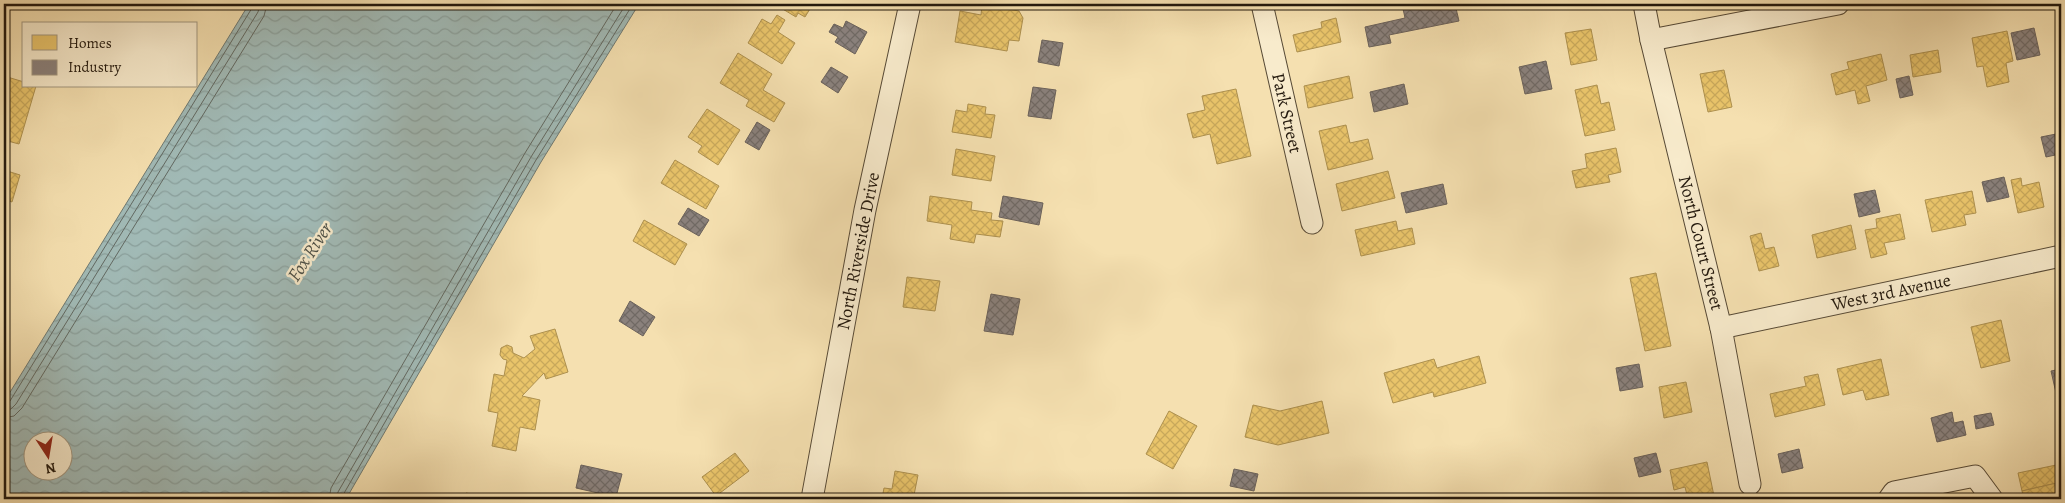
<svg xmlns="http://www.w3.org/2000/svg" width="2065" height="503" font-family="Alegreya,serif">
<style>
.water{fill:url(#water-waves);stroke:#6e7972;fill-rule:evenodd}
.homes{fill:url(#homes-cross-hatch);stroke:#ad904e}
.industry{fill:url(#industry-cross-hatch);stroke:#6b625b}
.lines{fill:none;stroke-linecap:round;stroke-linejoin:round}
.shore{stroke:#626962;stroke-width:1}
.minor-casing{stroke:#574a36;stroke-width:23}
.minor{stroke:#f8ebcc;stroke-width:21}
.labels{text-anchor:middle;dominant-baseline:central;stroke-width:5;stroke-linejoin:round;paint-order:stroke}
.street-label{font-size:18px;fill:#22180d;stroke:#f8ebcc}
.water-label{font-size:19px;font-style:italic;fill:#4e5148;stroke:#f8ebcc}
</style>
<defs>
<pattern id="water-waves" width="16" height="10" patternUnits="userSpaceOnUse" patternTransform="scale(1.25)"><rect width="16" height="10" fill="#a1bab6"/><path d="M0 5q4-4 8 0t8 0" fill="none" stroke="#8a9f9b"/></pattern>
<pattern id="homes-cross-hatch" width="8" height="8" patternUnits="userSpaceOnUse" patternTransform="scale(1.25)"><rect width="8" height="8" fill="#e9c46a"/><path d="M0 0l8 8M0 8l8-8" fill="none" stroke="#c8a85b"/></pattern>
<pattern id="industry-cross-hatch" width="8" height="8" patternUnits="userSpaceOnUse" patternTransform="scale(1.25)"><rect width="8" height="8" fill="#8a817c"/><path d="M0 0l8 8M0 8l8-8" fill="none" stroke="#706964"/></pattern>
</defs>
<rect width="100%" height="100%" fill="#f5e0b0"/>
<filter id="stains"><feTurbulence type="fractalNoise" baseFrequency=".004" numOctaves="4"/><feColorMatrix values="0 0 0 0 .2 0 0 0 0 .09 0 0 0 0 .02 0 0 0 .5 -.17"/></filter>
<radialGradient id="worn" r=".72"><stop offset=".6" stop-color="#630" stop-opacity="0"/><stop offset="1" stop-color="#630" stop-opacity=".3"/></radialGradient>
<path class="water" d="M249 4H639L541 162 346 499H4V402ZM32 440H62V470H32Z"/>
<g class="homes">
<polygon points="784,4 813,4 805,17 798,13 796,17 781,8"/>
<polygon points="982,5 1019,11 1023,18 1019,41 1009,40 1007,51 955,42 960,11 981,15"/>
<polygon points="777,15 785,20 778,32 795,43 782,64 748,43 762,19 771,24"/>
<polygon points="1336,18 1341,42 1297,52 1293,35 1322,28 1321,22"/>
<polygon points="1591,29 1597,60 1571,65 1565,33"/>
<polygon points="2007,31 2013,61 2006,63 2009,82 1987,87 1983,66 1977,67 1972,38"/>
<polygon points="1938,50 1941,72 1913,77 1910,55"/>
<polygon points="738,53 772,74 763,90 785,103 774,122 746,106 749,100 720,83"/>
<polygon points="1881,54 1887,80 1866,86 1870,101 1858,104 1855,90 1836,95 1831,74 1849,69 1847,62"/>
<polygon points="1724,70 1732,107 1708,112 1700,74"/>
<polygon points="4,76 24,82 24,86 36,86 19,144 4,140"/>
<polygon points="1349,76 1353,98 1308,108 1304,86"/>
<polygon points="1597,85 1601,104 1609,102 1615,130 1585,136 1575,90"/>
<polygon points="1236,89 1251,156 1217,164 1210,134 1193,138 1187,114 1205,110 1202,96"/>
<polygon points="968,104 986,107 985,114 995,115 991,138 952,132 956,110 967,112"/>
<polygon points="707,109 740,130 718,165 698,152 702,146 688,137"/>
<polygon points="1346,125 1350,143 1368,139 1373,159 1328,170 1319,131"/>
<polygon points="1616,148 1621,172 1608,175 1610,182 1576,188 1572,171 1587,168 1585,154"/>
<polygon points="956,149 995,156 991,181 952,175"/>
<polygon points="675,160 719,186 706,209 661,183"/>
<polygon points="4,170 20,175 12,202 4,199"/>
<polygon points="1388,171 1395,198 1342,211 1336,184"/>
<polygon points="2021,178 2022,186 2039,182 2044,207 2018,213 2011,180"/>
<polygon points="1972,191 1976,213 1964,215 1966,225 1932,232 1925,200"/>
<polygon points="930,196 972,202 971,210 992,213 991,220 1003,221 1000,237 976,234 974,243 950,239 952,225 927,221"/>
<polygon points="1900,214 1905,239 1884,243 1887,254 1871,258 1865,230 1877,228 1876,219"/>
<polygon points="644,220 687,244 675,265 633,241"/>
<polygon points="1396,221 1398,231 1412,228 1415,244 1361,256 1355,230"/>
<polygon points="1851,225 1856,249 1817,258 1812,235"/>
<polygon points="1761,233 1765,249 1774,247 1779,266 1759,271 1750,236"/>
<polygon points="1656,273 1671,346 1645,351 1630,278"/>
<polygon points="907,277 940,281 935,311 903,307"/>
<polygon points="2001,320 2010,361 1981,368 1971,327"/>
<polygon points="555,329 568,372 546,379 544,373 522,396 540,400 535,430 520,427 516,451 492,446 498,413 488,411 494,374 504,376 507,360 503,359 500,355 501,348 507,345 512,347 513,353 524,358 535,349 530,336"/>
<polygon points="1479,356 1486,383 1434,397 1433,392 1393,403 1384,373 1434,359 1437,368"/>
<polygon points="1881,359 1889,395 1866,400 1863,390 1843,395 1837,369"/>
<polygon points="1818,374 1825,405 1775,417 1770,394 1806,386 1804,377"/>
<polygon points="1686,382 1692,412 1664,418 1659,387"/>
<polygon points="1322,401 1329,433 1278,445 1245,437 1253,405 1280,411"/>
<polygon points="1169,411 1197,426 1173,469 1146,454"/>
<polygon points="735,453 749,471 716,496 702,477"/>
<polygon points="1707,462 1714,496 1688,499 1685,487 1674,490 1670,470"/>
<polygon points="2061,464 2061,482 2022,491 2018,473"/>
<polygon points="895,471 918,475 914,495 908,494 907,499 882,499 884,488 892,489"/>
<polygon points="2061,482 2061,499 2024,499 2022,491"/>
<polygon points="466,493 498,499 465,499"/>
</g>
<g class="industry">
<polygon points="1402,4 1455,4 1459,21 1389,35 1391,43 1369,47 1365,27 1405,18"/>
<polygon points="846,21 867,32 855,54 835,42 838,37 829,32 834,24 843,28"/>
<polygon points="2034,28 2040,55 2017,60 2011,33"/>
<polygon points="1042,40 1063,43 1059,66 1038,62"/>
<polygon points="1546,61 1552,89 1525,94 1519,67"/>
<polygon points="831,67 848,77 838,93 821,82"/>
<polygon points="1909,76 1913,95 1900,98 1896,79"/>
<polygon points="1404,84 1408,104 1374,112 1370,92"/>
<polygon points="1033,87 1056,90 1051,119 1028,116"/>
<polygon points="757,122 770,130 759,150 745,142"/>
<polygon points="2056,134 2060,154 2046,157 2041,137"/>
<polygon points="2004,177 2009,197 1987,202 1982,182"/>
<polygon points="1443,184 1447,204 1406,213 1401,193"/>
<polygon points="1875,190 1880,212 1859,217 1854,194"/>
<polygon points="1003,196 1043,203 1039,225 999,217"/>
<polygon points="688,208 709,220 699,236 678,224"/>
<polygon points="991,294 1020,299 1013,335 984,331"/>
<polygon points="630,301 655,317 643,336 619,321"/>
<polygon points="1639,364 1643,387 1620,391 1616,368"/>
<polygon points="2061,369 2061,392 2056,393 2051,371"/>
<polygon points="1952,412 1954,423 1963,421 1966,435 1937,442 1931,418"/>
<polygon points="1991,413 1994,425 1976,429 1974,416"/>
<polygon points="1799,449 1803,468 1782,473 1778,454"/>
<polygon points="1656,453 1661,472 1639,477 1634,458"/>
<polygon points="581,465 622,474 616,497 576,488"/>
<polygon points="1234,469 1258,474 1254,491 1230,486"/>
</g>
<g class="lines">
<g class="shore">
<polyline points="4,404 10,401 252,8 253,4"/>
<polyline points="4,410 11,409 16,404 258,12 260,4"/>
<polyline points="4,418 14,416 22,408 264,16 267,4"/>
<polyline points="329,499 331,488 525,153 617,4"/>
<polyline points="336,499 338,492 531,157 626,4"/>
<polyline points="342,499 343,495 536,160 633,4"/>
</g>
<defs>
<g id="minor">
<polyline points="1262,4 1312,223"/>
<polyline points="1644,4 1651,40 1721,328 1750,484"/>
<polyline points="1651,40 1838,4"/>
<polyline points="1721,328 2061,256"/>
<polyline points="812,499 865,210 910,4"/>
<polyline points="1889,499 1894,492 1975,476 1992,499"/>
</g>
</defs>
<use href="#minor" class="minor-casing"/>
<use href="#minor" class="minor"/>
</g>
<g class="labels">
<g class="street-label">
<text transform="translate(1287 113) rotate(77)">Park Street</text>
<text transform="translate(1701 243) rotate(76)">North Court Street</text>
<text transform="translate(858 251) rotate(-79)">North Riverside Drive</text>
<text transform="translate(1891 292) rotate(-12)">West 3rd Avenue</text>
</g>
<g class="water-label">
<text transform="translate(310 252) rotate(-57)">Fox River</text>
</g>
</g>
<rect width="2065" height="503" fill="none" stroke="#f5e0b0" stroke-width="20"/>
<rect x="5" y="5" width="2055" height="493" fill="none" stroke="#22180d" stroke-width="2.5"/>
<rect x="10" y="10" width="2045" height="483" fill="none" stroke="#22180d"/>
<rect x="22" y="22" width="175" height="65" fill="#f8ebcc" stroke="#a29780"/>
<rect x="32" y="35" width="25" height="15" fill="#e9c46a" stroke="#a29780"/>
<text x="68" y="48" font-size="15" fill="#22180d">Homes</text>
<rect x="32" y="60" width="25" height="15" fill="#8a817c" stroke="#a29780"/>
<text x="68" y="72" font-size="15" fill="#22180d">Industry</text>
<g transform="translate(48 456) rotate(168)"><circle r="24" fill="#f8ebcc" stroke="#a29780"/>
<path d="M0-4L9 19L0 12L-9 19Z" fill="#8f2418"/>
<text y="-8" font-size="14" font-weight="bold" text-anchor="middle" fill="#22180d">N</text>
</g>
<rect width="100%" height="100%" filter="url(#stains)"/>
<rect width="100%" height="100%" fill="url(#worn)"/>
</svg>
